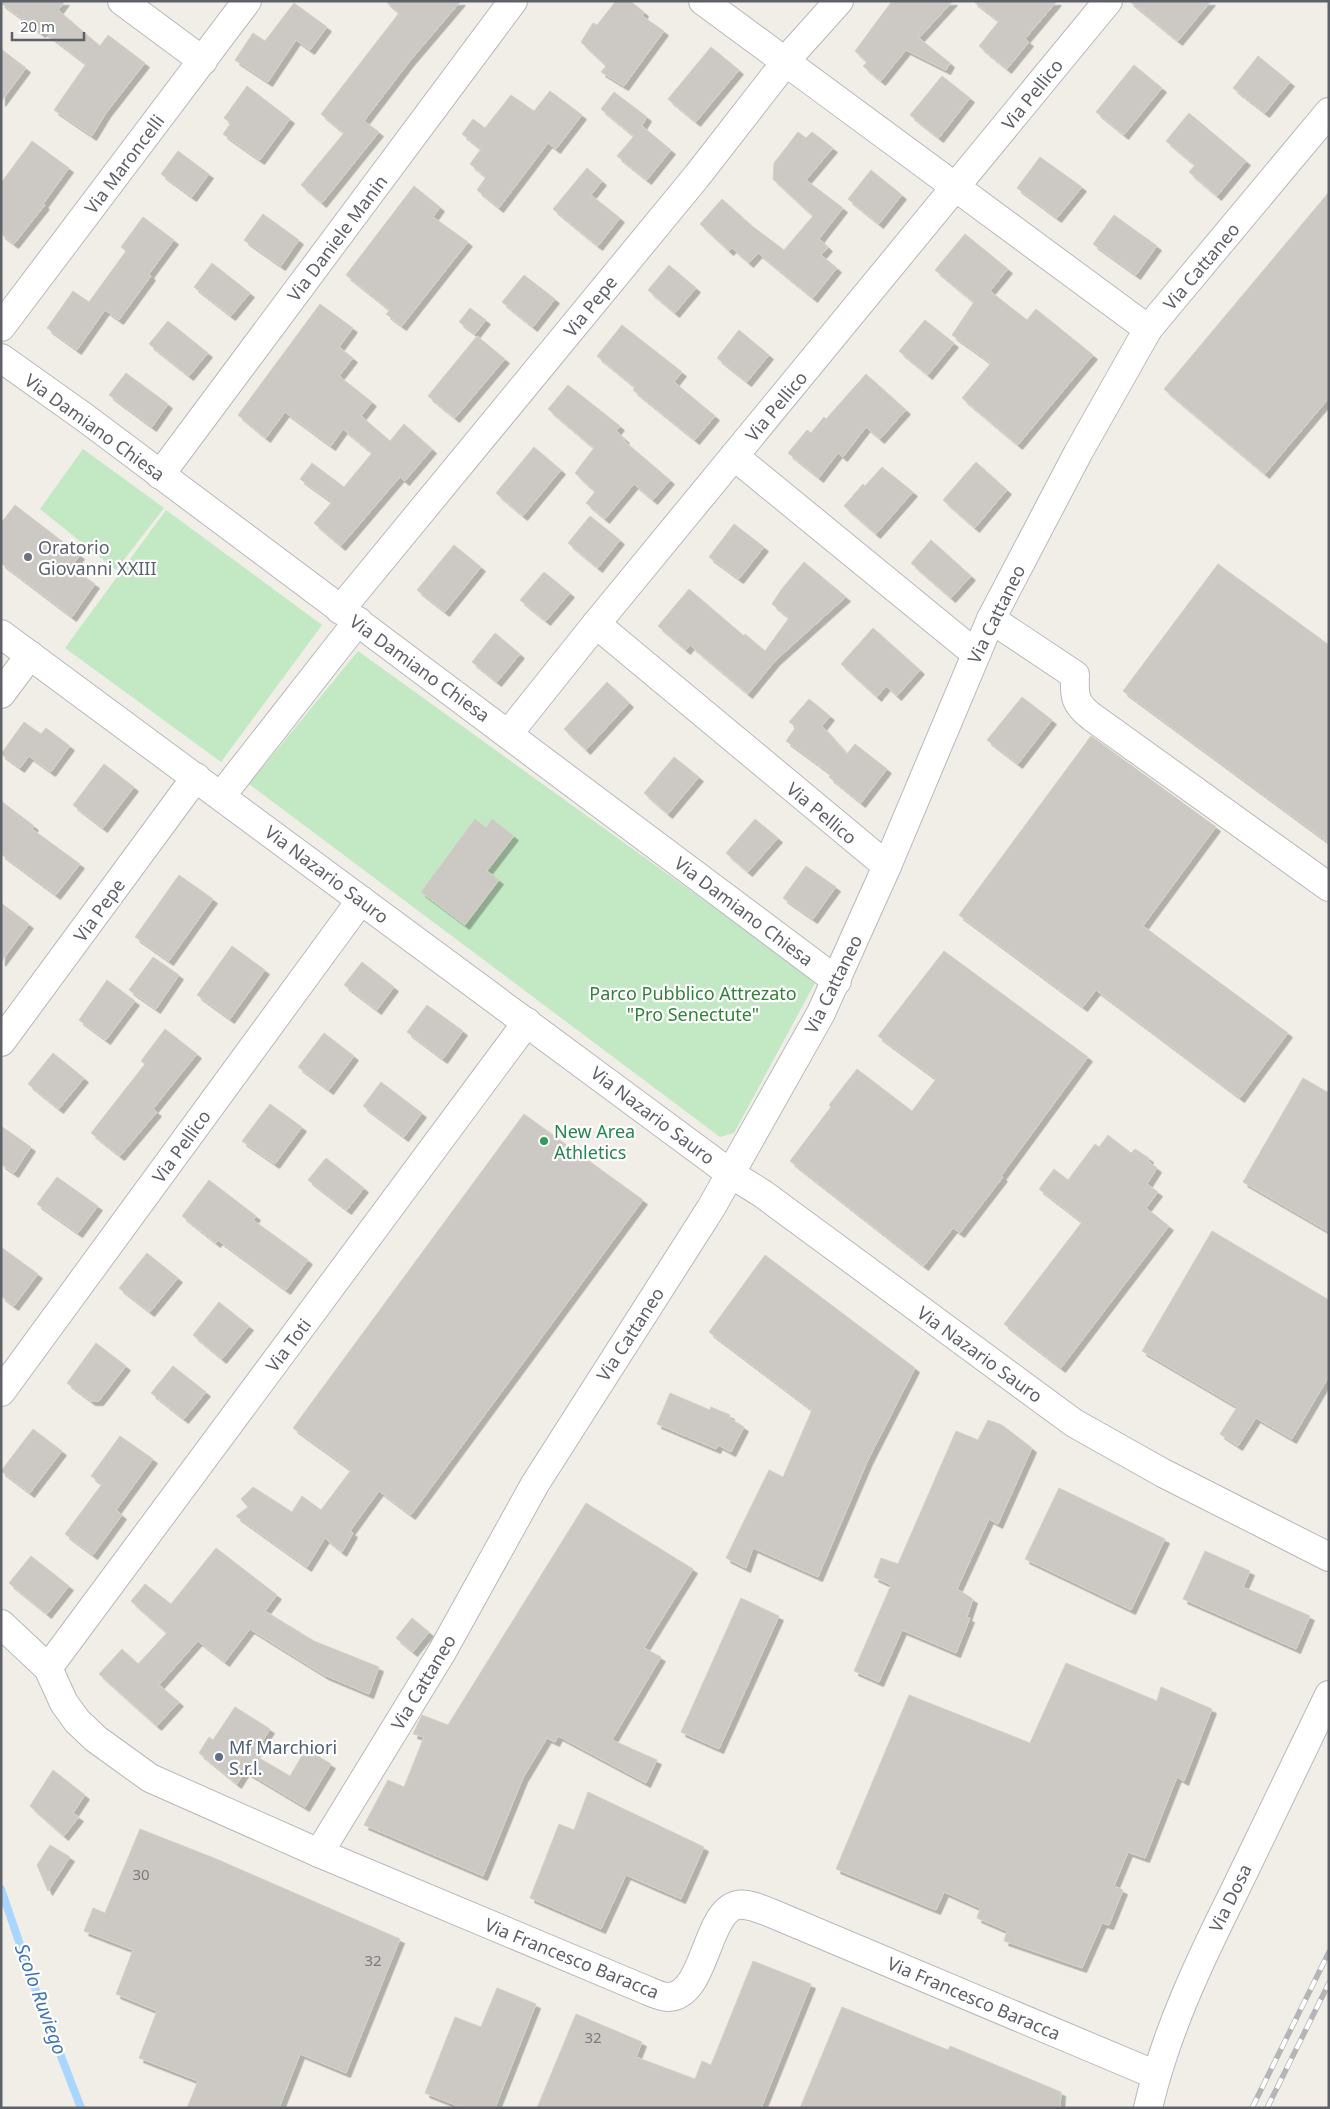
<svg xmlns="http://www.w3.org/2000/svg" width="1330" height="2109" font-family="'Noto Sans',sans-serif">
<style>
.green{fill:#c3e8c4}
.lines{fill:none;stroke-linecap:round;stroke-linejoin:round}
.stream{stroke:#a8d6ff;stroke-width:8}
.building{fill:#ccc8c3;stroke:#d5d1c4;filter:url(#shadow)}
.minor-casing{stroke:#b7b8bd;stroke-width:30}
.minor{stroke:#fff;stroke-width:28}
.rail-casing{stroke:#b5b5b7;stroke-width:5.5}
.rail{stroke:#fff;stroke-width:4;stroke-dasharray:11;stroke-linecap:butt}
.worship-dot{fill:#6b7280;stroke:#fff;stroke-width:2}
.leisure-dot{fill:#2e9e5b;stroke:#fff;stroke-width:2}
.service-dot{fill:#5c6f8a;stroke:#fff;stroke-width:2}
.labels{text-anchor:middle;dominant-baseline:central;stroke-width:4.5;stroke-linejoin:round;paint-order:stroke}
.number-label{font-size:15px;fill:#7a7b7e}
.street-label{font-size:18px;fill:#5e6167;stroke:#fff}
.worship-label{font-size:18px;fill:#5b616d;stroke:#fff;text-anchor:start}
.park-label{font-size:18px;fill:#328239;stroke:#fff}
.leisure-label{font-size:18px;fill:#27864d;stroke:#fff;text-anchor:start}
.service-label{font-size:18px;fill:#4e5e75;stroke:#fff;text-anchor:start}
.water-label{font-size:19px;font-style:italic;fill:#4176b5;stroke:#fff}
</style>
<defs>
<filter id="shadow"><feDropShadow dx="4.5" dy="4.5" stdDeviation="0" flood-color="#0004"/></filter>
</defs>
<rect width="100%" height="100%" fill="#f0eee6"/>
<g class="green">
<polygon points="83,449 164,508 116,570 40,509"/>
<polygon points="166,510 322,625 221,762 65,648"/>
<polygon points="358,651 816,981 734,1133 720,1137 249,784"/>
</g>
<g class="lines">
<polyline class="stream" points="1,1889 37,1994 81,2108"/>
</g>
<g class="building">
<polygon points="1,1 65,1 58,10 100,46 108,35 145,63 106,113 92,136 54,110 86,64 43,31 41,33 1,3"/>
<polygon points="385,1 461,1 409,62 364,121 379,132 322,203 301,185 344,133 321,114 399,13"/>
<polygon points="616,1 630,1 644,12 642,16 664,31 624,86 601,72 606,66 581,42 593,23 597,25"/>
<polygon points="892,1 953,1 919,38 950,63 946,70 906,50 881,81 863,66 867,62 855,51"/>
<polygon points="973,1 1057,1 1025,39 1029,42 1007,69 979,46 999,21"/>
<polygon points="1129,1 1211,1 1178,41"/>
<polygon points="294,3 327,27 310,50 296,40 268,82 235,60 253,33 265,41"/>
<polygon points="711,47 739,70 696,122 668,99"/>
<polygon points="1,49 26,68 1,102"/>
<polygon points="1258,56 1290,82 1265,113 1233,88"/>
<polygon points="1134,65 1162,88 1124,135 1096,112"/>
<polygon points="942,76 970,98 939,138 910,115"/>
<polygon points="247,86 290,119 260,160 223,134 231,123 224,118"/>
<polygon points="550,91 582,115 556,149 548,143 499,208 477,190 486,177 470,164 481,149 462,134 473,119 485,128 511,95 534,111"/>
<polygon points="614,92 647,117 641,127 642,126 671,150 647,180 617,156 634,136 601,109"/>
<polygon points="1189,113 1246,161 1217,196 1189,172 1195,165 1166,141"/>
<polygon points="798,132 806,138 812,132 833,148 806,180 843,208 819,239 828,247 821,255 837,268 813,298 758,253 749,263 732,248 729,251 700,224 722,199 752,226 784,250 813,216 773,179 774,163"/>
<polygon points="32,141 69,168 43,204 45,205 14,244 1,234 1,183"/>
<polygon points="178,151 209,174 192,197 161,174"/>
<polygon points="1040,157 1082,187 1057,218 1017,188"/>
<polygon points="587,168 602,181 591,195 620,218 598,246 553,209"/>
<polygon points="871,170 902,195 879,224 848,199"/>
<polygon points="414,186 440,207 433,217 468,242 402,326 386,314 390,310 346,275"/>
<polygon points="1329,192 1329,398 1265,474 1164,389"/>
<polygon points="263,214 299,240 281,266 244,240"/>
<polygon points="1114,215 1157,246 1136,275 1093,244"/>
<polygon points="143,217 174,240 149,274 151,276 119,320 105,310 77,350 47,328 73,291 89,302 126,251 121,247"/>
<polygon points="965,234 1008,269 990,291 1027,320 1036,309 1093,355 1018,445 962,398 991,363 952,335 974,302 935,270"/>
<polygon points="212,263 250,293 231,316 194,287"/>
<polygon points="669,265 696,288 675,313 648,290"/>
<polygon points="524,275 555,299 533,327 502,302"/>
<polygon points="320,304 353,328 339,347 353,358 339,376 372,402 361,416 390,441 404,424 432,449 405,481 400,477 341,546 314,523 332,502 300,479 312,463 344,487 372,453 343,429 331,446 285,412 266,438 238,415"/>
<polygon points="470,308 486,320 475,334 459,322"/>
<polygon points="925,320 954,343 928,375 899,351"/>
<polygon points="168,321 208,353 189,376 149,344"/>
<polygon points="622,325 682,372 674,382 715,416 695,440 633,390 635,387 597,356"/>
<polygon points="739,330 769,355 747,382 717,358"/>
<polygon points="477,336 505,359 455,418 428,396"/>
<polygon points="126,373 168,404 152,427 109,395"/>
<polygon points="866,374 906,410 880,439 866,427 843,457 838,453 819,478 788,453 807,430 811,433 824,417 826,419"/>
<polygon points="568,385 620,426 616,431 625,439 623,440 670,480 653,500 634,484 605,519 586,503 595,492 575,473 594,448 548,409"/>
<polygon points="534,447 561,470 523,516 496,493"/>
<polygon points="976,462 1007,490 975,528 943,500"/>
<polygon points="882,467 913,492 876,534 844,506 863,484 865,486"/>
<polygon points="15,505 80,555 71,567 95,584 72,617 1,563 1,523"/>
<polygon points="590,516 620,540 598,568 568,543"/>
<polygon points="734,524 764,547 739,579 709,557"/>
<polygon points="931,540 971,576 951,598 911,563"/>
<polygon points="454,545 481,567 445,612 417,590"/>
<polygon points="804,562 846,597 775,661 748,694 690,645 686,650 658,626 689,589 744,636 745,634 765,651 789,618 772,604 781,590"/>
<polygon points="1218,564 1329,645 1329,843 1123,691"/>
<polygon points="544,572 570,593 546,621 520,600"/>
<polygon points="873,628 920,670 897,696 886,686 877,697 841,664"/>
<polygon points="495,633 520,654 497,682 472,662"/>
<polygon points="607,682 629,703 586,750 564,729"/>
<polygon points="1022,697 1052,720 1018,764 987,740"/>
<polygon points="809,699 830,716 822,726 847,754 855,744 887,769 861,803 829,777 831,774 786,741 796,727 789,722"/>
<polygon points="24,722 41,734 46,728 70,746 51,772 29,756 20,768 1,754"/>
<polygon points="1091,736 1216,827 1143,926 1288,1033 1240,1098 1096,990 1083,1007 959,915"/>
<polygon points="674,757 699,777 668,814 644,793"/>
<polygon points="104,764 134,787 103,828 73,805"/>
<polygon points="1,801 34,826 32,829 80,864 56,895 1,854"/>
<polygon points="475,819 486,828 492,819 514,836 487,871 499,880 465,925 421,892"/>
<polygon points="755,819 778,838 748,872 726,853"/>
<polygon points="806,866 836,887 813,919 783,898"/>
<polygon points="179,875 213,899 169,961 135,937"/>
<polygon points="1,903 29,924 1,962"/>
<polygon points="232,946 265,970 230,1019 197,995"/>
<polygon points="944,951 1088,1057 1001,1176 1003,1177 960,1233 953,1228 924,1266 790,1161 831,1107 829,1105 857,1069 912,1111 936,1079 878,1036"/>
<polygon points="153,957 179,975 156,1009 129,990"/>
<polygon points="362,962 394,987 377,1010 344,985"/>
<polygon points="107,980 135,1001 106,1040 79,1020"/>
<polygon points="427,1005 463,1031 443,1059 407,1032"/>
<polygon points="165,1029 197,1054 153,1109 157,1112 120,1156 91,1133 145,1064 141,1061"/>
<polygon points="324,1033 354,1056 329,1090 298,1067"/>
<polygon points="53,1053 84,1078 59,1109 28,1084"/>
<polygon points="1303,1078 1329,1093 1329,1232 1243,1182"/>
<polygon points="381,1082 422,1113 404,1137 363,1106"/>
<polygon points="270,1104 302,1127 275,1164 242,1141"/>
<polygon points="524,1114 643,1200 411,1515 379,1491 350,1531 353,1533 342,1552 325,1538 307,1567 236,1516 248,1507 241,1499 253,1487 292,1512 302,1496 321,1510 351,1470 293,1428"/>
<polygon points="1,1126 31,1147 14,1173 1,1164"/>
<polygon points="1108,1135 1131,1153 1135,1149 1149,1158 1148,1161 1157,1168 1147,1184 1158,1192 1146,1208 1169,1226 1061,1368 1004,1324 1082,1222 1039,1189 1054,1169 1068,1180 1095,1144 1099,1147"/>
<polygon points="326,1158 364,1188 347,1210 308,1180"/>
<polygon points="57,1177 98,1206 78,1233 37,1204"/>
<polygon points="209,1180 256,1216 253,1220 308,1260 286,1290 218,1240 216,1243 182,1216"/>
<polygon points="1212,1231 1329,1300 1329,1376 1292,1439 1256,1418 1238,1446 1220,1434 1237,1407 1142,1351"/>
<polygon points="1,1247 38,1274 14,1306 1,1296"/>
<polygon points="147,1253 178,1278 150,1312 119,1288"/>
<polygon points="765,1255 915,1368 868,1460 818,1577 753,1548 746,1568 726,1558 769,1470 783,1477 812,1410 709,1332"/>
<polygon points="219,1302 249,1326 222,1359 193,1335"/>
<polygon points="96,1343 126,1366 99,1401 91,1401 67,1383"/>
<polygon points="173,1366 206,1392 184,1419 151,1393"/>
<polygon points="670,1393 710,1410 711,1407 730,1415 729,1418 744,1427 731,1452 718,1445 716,1449 657,1424"/>
<polygon points="988,1420 1002,1425 1032,1448 998,1524 989,1519 957,1589 973,1599 967,1617 970,1618 956,1653 902,1630 879,1682 854,1671 891,1585 874,1577 881,1558 898,1564 956,1431 978,1440"/>
<polygon points="33,1429 62,1451 30,1493 1,1471"/>
<polygon points="120,1436 153,1459 116,1510 122,1515 93,1555 65,1534 102,1484 91,1476"/>
<polygon points="1059,1488 1165,1539 1131,1610 1025,1559"/>
<polygon points="586,1503 693,1569 644,1648 661,1657 612,1740 657,1760 646,1783 558,1736 555,1742 547,1738 523,1778 483,1876 364,1825 388,1780 404,1787 424,1737 413,1734 422,1715 448,1725"/>
<polygon points="216,1548 277,1595 265,1611 314,1641 379,1667 369,1694 324,1675 250,1629 225,1662 198,1641 159,1685 179,1702 157,1726 99,1674 122,1649 138,1664 167,1633 131,1601 145,1584 171,1604"/>
<polygon points="1205,1551 1250,1571 1243,1587 1310,1616 1296,1649 1183,1599"/>
<polygon points="31,1556 69,1586 47,1614 9,1583"/>
<polygon points="741,1598 779,1616 719,1749 681,1732"/>
<polygon points="412,1618 429,1632 413,1652 396,1638"/>
<polygon points="1066,1663 1157,1701 1161,1687 1212,1709 1184,1781 1177,1777 1145,1858 1128,1852 1114,1886 1123,1890 1109,1925 1102,1923 1082,1968 1004,1941 1007,1931 977,1918 980,1908 944,1892 936,1910 836,1869 909,1695 1030,1743"/>
<polygon points="235,1707 270,1729 254,1755 290,1776 306,1749 331,1764 305,1807 245,1771 237,1784 199,1753 209,1737 213,1740"/>
<polygon points="53,1770 85,1795 73,1813 79,1817 64,1836 30,1806"/>
<polygon points="588,1792 704,1847 681,1899 626,1875 601,1929 530,1898 559,1824 574,1830"/>
<polygon points="140,1829 214,1858 400,1939 346,2073 300,2054 279,2108 187,2108 198,2081 139,2058 157,2011 116,1994 133,1950 84,1931 93,1908 105,1913"/>
<polygon points="50,1845 70,1857 48,1891 37,1865"/>
<polygon points="753,1961 811,1984 761,2108 537,2108 576,2014 642,2042 636,2057 695,2079 702,2061 711,2065"/>
<polygon points="497,1988 536,2004 495,2108 463,2108 425,2093 455,2017 481,2027"/>
<polygon points="842,2007 948,2050 950,2046 1061,2092 1060,2108 800,2108"/>
</g>
<g class="lines">
<defs>
<g id="minor">
<polyline points="122,1 203,61"/>
<polyline points="703,1 1148,329"/>
<polyline points="1,327 247,1"/>
<polyline points="1,358 84,417 837,981"/>
<polyline points="734,456 976,654"/>
<polyline points="160,475 513,1"/>
<polyline points="340,610 697,176 795,50 839,1"/>
<path d="M991 619 1075 675C1074 697 1075 704 1092 717L1329 887"/>
<polyline points="596,624 887,866"/>
<polyline points="1,634 731,1174 763,1194 1074,1423 1163,1473 1329,1557"/>
<polyline points="1,694 30,655"/>
<polyline points="509,733 596,624 1108,1"/>
<polyline points="221,796 358,621"/>
<polyline points="1,1042 196,777"/>
<polyline points="1,1392 361,900"/>
<path d="M1 1624 48 1668 64 1703 77 1721 96 1739 150 1778 319 1853 646 1990C653 1993 661 1997 668 1997 706 1996 705 1913 737 1905 748 1903 761 1909 771 1913L1156 2075"/>
<polyline points="48,1668 527,1022"/>
<polyline points="319,1853 442,1652 535,1484 711,1208 821,1013 887,866 991,619 1078,453 1148,329 1329,112"/>
<path d="M1148 2108C1166 2031 1200 1960 1235 1890 1266 1825 1297 1760 1329 1695"/>
</g>
</defs>
<use href="#minor" class="minor-casing"/>
<use href="#minor" class="minor"/>
<defs>
<g id="rail">
<polyline points="1252,2108 1329,1952"/>
<polyline points="1267,2108 1329,1983"/>
</g>
</defs>
<use href="#rail" class="rail-casing"/>
<use href="#rail" class="rail"/>
</g>
<circle class="worship-dot" cx="28" cy="557" r="5"/>
<circle class="leisure-dot" cx="544" cy="1141" r="5"/>
<circle class="service-dot" cx="219" cy="1757" r="5"/>
<g class="labels">
<g class="number-label">
<text x="141" y="1874">30</text>
<text x="373" y="1960">32</text>
<text x="593" y="2037">32</text>
</g>
<g class="street-label">
<text transform="translate(1032 94) rotate(-51)">Via Pellico</text>
<text transform="translate(124 164) rotate(-53)">Via Maroncelli</text>
<text transform="translate(337 238) rotate(-53)">Via Daniele Manin</text>
<text transform="translate(1201 266) rotate(-50)">Via Cattaneo</text>
<text transform="translate(590 306) rotate(-51)">Via Pepe</text>
<text transform="translate(776 406) rotate(-50)">Via Pellico</text>
<text transform="translate(95 427) rotate(36)">Via Damiano Chiesa</text>
<text transform="translate(996 614) rotate(-64)">Via Cattaneo</text>
<text transform="translate(420 668) rotate(36)">Via Damiano Chiesa</text>
<text transform="translate(822 813) rotate(40)">Via Pellico</text>
<text transform="translate(327 874) rotate(37)">Via Nazario Sauro</text>
<text transform="translate(99 910) rotate(-54)">Via Pepe</text>
<text transform="translate(744 911) rotate(37)">Via Damiano Chiesa</text>
<text transform="translate(833 984) rotate(-64)">Via Cattaneo</text>
<text transform="translate(653 1115) rotate(37)">Via Nazario Sauro</text>
<text transform="translate(181 1146) rotate(-54)">Via Pellico</text>
<text transform="translate(630 1334) rotate(-57)">Via Cattaneo</text>
<text transform="translate(288 1345) rotate(-53)">Via Toti</text>
<text transform="translate(980 1354) rotate(36)">Via Nazario Sauro</text>
<text transform="translate(423 1682) rotate(-59)">Via Cattaneo</text>
<text transform="translate(1230 1898) rotate(-64)">Via Dosa</text>
<text transform="translate(572 1958) rotate(22)">Via Francesco Baracca</text>
<text transform="translate(974 1998) rotate(23)">Via Francesco Baracca</text>
</g>
<g class="worship-label">
<text x="38" y="547">Oratorio<tspan x="38" dy="21">Giovanni XXIII</tspan></text>
</g>
<g class="park-label">
<text x="693" y="993">Parco Pubblico Attrezato<tspan x="693" dy="21">"Pro Senectute"</tspan></text>
</g>
<g class="leisure-label">
<text x="554" y="1131">New Area<tspan x="554" dy="21">Athletics</tspan></text>
</g>
<g class="service-label">
<text x="229" y="1747">Mf Marchiori<tspan x="229" dy="21">S.r.l.</tspan></text>
</g>
<g class="water-label">
<text transform="translate(41 1999) rotate(70)">Scolo Ruviego</text>
</g>
</g>
<rect width="1330" height="2109" fill="none" stroke="#5e6167" stroke-width="5"/>
<path d="M12 32v8h72v-8" fill="none" stroke="#5e6167" stroke-width="2.5"/>
<text x="20" y="32" font-size="15" fill="#5e6167" stroke="#ffffff" stroke-width="4" paint-order="stroke">20 m</text>
</svg>
